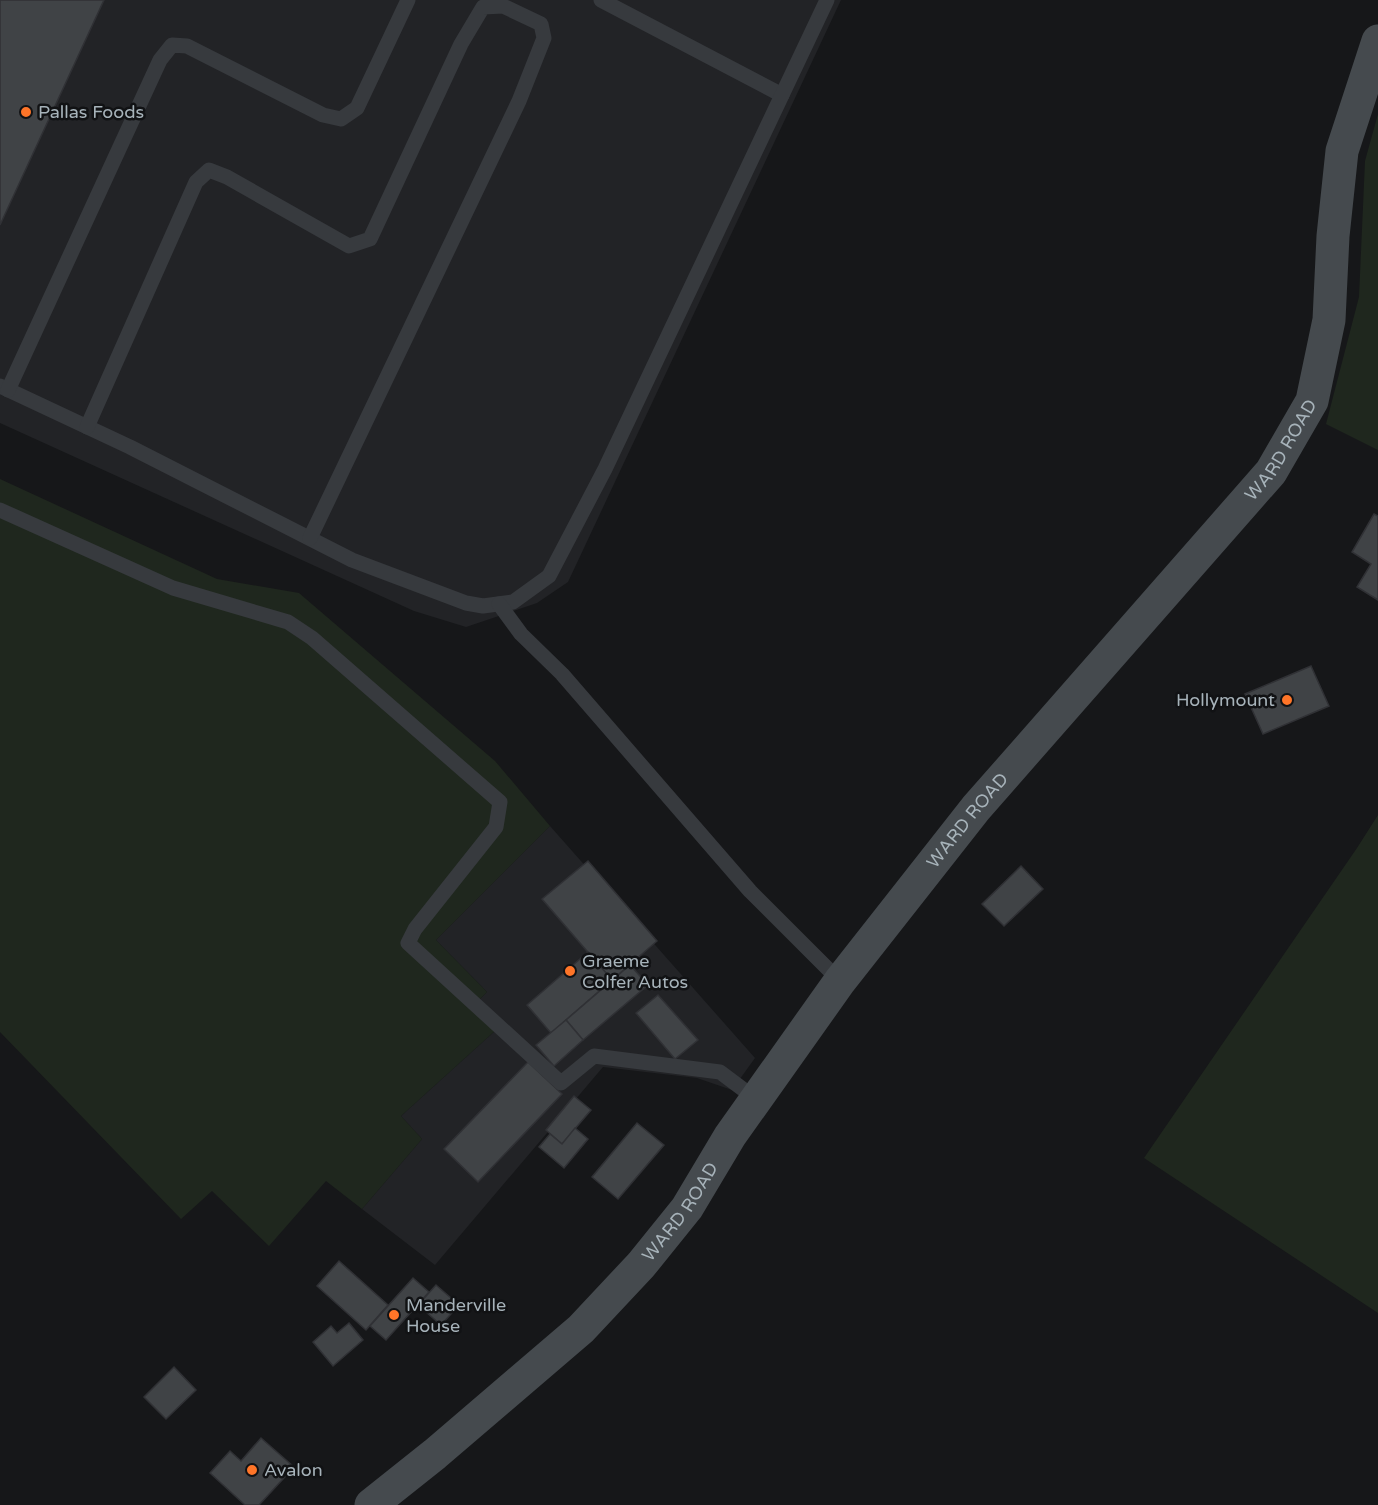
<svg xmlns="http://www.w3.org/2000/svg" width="1378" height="1505" font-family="'Varela Round',sans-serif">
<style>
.built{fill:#222326}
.green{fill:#1f271e}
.building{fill:#404346;stroke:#303135;stroke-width:1.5}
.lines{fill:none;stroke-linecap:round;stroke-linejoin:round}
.service{stroke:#373a3e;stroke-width:15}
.secondary{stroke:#454a4e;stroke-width:33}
.poi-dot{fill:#ff7528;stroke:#111214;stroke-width:2}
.labels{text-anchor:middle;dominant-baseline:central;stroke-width:5;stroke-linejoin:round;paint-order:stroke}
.poi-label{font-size:18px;fill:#a7b3ba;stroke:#111214;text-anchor:start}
.street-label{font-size:18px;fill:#a7b3ba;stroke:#111214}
</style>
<rect width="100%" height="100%" fill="#161719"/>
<g class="built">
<polygon points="0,0 841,0 568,582 537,603 466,627 414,611 0,423"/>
<polygon points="550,826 755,1058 732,1090 697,1078 603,1067 435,1265 362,1209 422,1139 401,1116 497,1029 473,1006 487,992 436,940"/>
</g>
<g class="green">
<polygon points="1378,114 1378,450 1326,424 1359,297 1365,161"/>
<polygon points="0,479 217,579 299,593 495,761 550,826 436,940 487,992 473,1006 497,1029 401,1116 422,1139 362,1209 326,1181 269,1246 212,1191 181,1219 0,1032"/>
<polygon points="1378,815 1378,1313 1144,1158 1357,848"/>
</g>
<g class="building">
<polygon points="0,0 104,0 0,225"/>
<polygon points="1374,514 1378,516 1378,600 1357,587 1371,564 1352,552"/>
<polygon points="1311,666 1329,706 1263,734 1245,694"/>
<polygon points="588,861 657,941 612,980 542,899"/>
<polygon points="1021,866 1043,889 1004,926 982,904"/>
<polygon points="588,952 612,980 551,1033 527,1005"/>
<polygon points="630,965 648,985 583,1040 566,1020"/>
<polygon points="658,995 698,1040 675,1059 636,1013"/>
<polygon points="566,1020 583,1040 554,1066 536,1045"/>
<polygon points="528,1062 562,1094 478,1182 444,1149"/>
<polygon points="574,1096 591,1110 562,1144 546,1130"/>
<polygon points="637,1123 664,1145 618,1199 592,1177"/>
<polygon points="575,1128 588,1139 564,1168 539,1147 550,1134 562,1144"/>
<polygon points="339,1261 388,1305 366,1330 317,1286"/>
<polygon points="413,1278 429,1292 386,1340 370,1326"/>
<polygon points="436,1285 459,1305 441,1325 418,1305"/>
<polygon points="349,1323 363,1340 333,1366 313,1342 331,1326 337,1333"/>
<polygon points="174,1367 196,1390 166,1419 144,1397"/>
<polygon points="261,1438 294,1467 259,1505 245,1505 210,1473 230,1451 241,1461"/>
</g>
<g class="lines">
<g class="service">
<polyline points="601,0 782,95"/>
<polyline points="0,386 130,447 352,560 466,603 483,606 513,602 549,576 605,469 827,0"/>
<polyline points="8,390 160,60 172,45 187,46 323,115 341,119 357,108 408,0"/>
<polyline points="87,427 196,182 209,170 227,177 349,246 370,239 461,44 483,7 503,6 541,24 544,38 519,101 310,538"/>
<polyline points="0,510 173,588 288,622 312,638 500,802 496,827 415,929 408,943 561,1083 594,1056 720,1072 756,1099"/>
<polyline points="499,604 521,634 562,674 750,891 840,981"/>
</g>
<path class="secondary" id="s1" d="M371 1505 435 1454 581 1329 641 1265 687 1208 730 1136 840 981 976 808 1271 472 1312 401 1329 320 1333 236 1342 151 1378 41"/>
</g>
<g class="poi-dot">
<circle cx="26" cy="112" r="6"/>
<circle cx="1287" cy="700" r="6"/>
<circle cx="570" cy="971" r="6"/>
<circle cx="394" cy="1315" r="6"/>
<circle cx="252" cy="1470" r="6"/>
</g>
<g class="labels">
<g class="poi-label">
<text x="38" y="112">Pallas Foods</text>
<text x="1275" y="700" text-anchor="end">Hollymount</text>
<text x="582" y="961">Graeme<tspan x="582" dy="21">Colfer Autos</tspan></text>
<text x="406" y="1305">Manderville<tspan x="406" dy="21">House</tspan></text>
<text x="264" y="1470">Avalon</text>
</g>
<g class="street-label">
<text stroke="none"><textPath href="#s1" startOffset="1400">WARD ROAD</textPath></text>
<text stroke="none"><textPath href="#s1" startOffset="914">WARD ROAD</textPath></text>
<text stroke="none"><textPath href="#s1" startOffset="428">WARD ROAD</textPath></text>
</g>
</g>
</svg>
